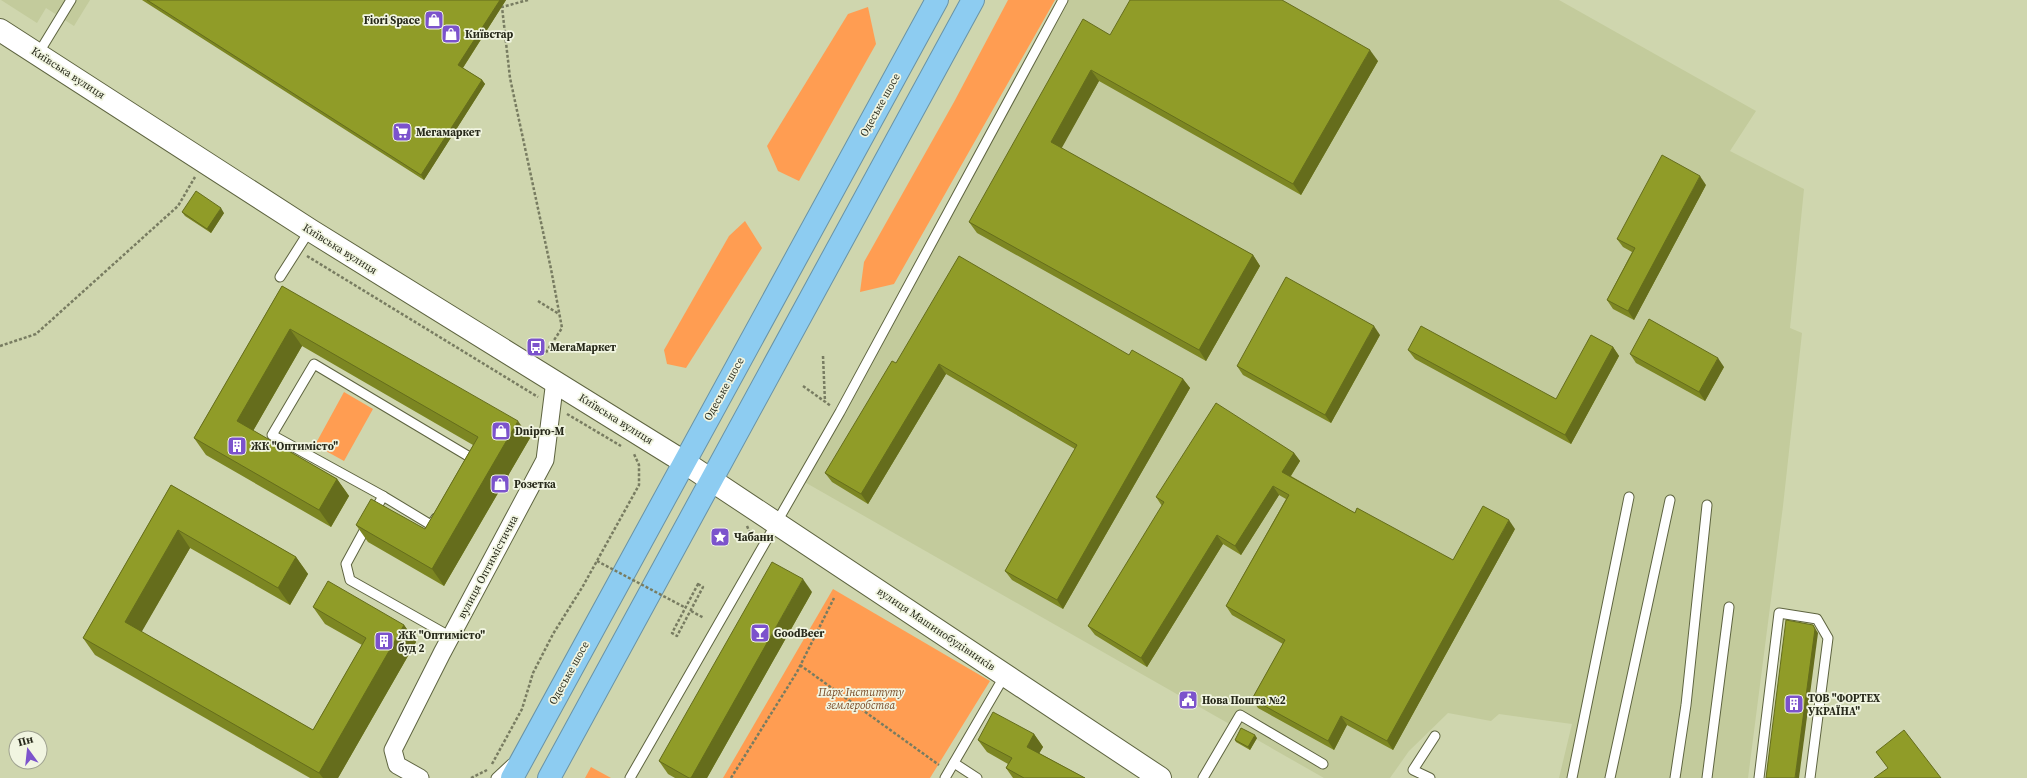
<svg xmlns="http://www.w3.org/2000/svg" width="2027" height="778" font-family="'Source Serif 4',serif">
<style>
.built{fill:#c3cb9c}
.green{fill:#ff9d52}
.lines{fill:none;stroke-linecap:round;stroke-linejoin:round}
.lane-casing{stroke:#5e6440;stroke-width:11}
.street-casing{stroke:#5e6440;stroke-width:19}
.secondary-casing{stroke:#5e6440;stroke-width:24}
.highway-casing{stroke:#6993a6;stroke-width:24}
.path{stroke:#787c61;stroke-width:2.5;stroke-dasharray:3 2;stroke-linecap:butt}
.lane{stroke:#fff;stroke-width:9}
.street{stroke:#fff;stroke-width:17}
.secondary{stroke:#fff;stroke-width:22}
.highway{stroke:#8dccf1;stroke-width:22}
.path-bridge{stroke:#787c61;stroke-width:2.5;stroke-dasharray:3 2;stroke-linecap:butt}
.wall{fill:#7c8622}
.shaded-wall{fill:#656d1c}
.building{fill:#909c28;stroke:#656d1c}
.labels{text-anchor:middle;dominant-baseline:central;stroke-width:3.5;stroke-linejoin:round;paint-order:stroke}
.poi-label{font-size:11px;font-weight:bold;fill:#27291a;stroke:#f1f5e1;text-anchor:start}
.street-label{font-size:11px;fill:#27291a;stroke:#f1f5e1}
.park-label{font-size:11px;font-style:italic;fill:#794b28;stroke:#f1f5e1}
</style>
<rect width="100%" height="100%" fill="#cfd6ae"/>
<g class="built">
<polygon points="1,0 90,0 74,26 46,8 37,23"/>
<polygon points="1063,0 1559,0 1756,111 1730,151 1804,189 1790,328 1802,333 1783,506 1748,778 1559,778 1572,724 1499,714 1491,721 1448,713 1409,751 1390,778 1324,778 801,480"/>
</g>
<g class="green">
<polygon points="1008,0 1055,0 894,284 860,292 864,262 954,102"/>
<polygon points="868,7 876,44 799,181 778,171 767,146 848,14"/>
<polygon points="745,221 762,248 686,368 667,364 664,350 729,236"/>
<polygon points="344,392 373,409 344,461 315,445"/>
<polygon points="833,589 990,681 930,778 723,778"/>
<polygon points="591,767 611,778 585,778"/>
</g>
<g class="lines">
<defs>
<g id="lane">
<polyline points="38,54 71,0"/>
<polyline points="280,277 310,230"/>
<polyline points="383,496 272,435 314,364 473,459 470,463"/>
<polyline points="436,518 431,525 383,496 346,564 350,580 451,637"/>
<polyline points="954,763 977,778"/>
<polyline points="496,778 511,764"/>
<polyline points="630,778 840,412 1063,0"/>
<polyline points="945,778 1005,675"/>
<polyline points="1203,778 1240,715 1323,764"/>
<polyline points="1430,778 1413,770 1435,736"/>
<polyline points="1572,778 1629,497"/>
<polyline points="1610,778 1670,500"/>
<polyline points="1675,778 1686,705 1707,505"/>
<polyline points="1707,778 1729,607"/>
<polyline points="1759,778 1779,613 1817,619 1828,638 1810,778"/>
</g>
<polyline id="street" points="420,778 397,765 393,750 442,653 545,460 555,380"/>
<polyline id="secondary" points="0,30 310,230 684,462 1160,778"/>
<g id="highway">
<polyline points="512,778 937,0"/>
<polyline points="549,778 973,0"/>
</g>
</defs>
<use href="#lane" class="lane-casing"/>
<use href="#street" class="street-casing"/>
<use href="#secondary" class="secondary-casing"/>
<use href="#highway" class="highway-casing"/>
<g class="path">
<polyline points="528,0 502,7 510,78 551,269 562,328 545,354"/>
<polyline points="307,256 538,397"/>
<polyline points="538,301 559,314"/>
<polyline points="0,346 36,334 178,206 195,177"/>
<polyline points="823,356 825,402"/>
<polyline points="803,386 831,406"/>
<polyline points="567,414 621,446"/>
<polyline points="747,526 753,540"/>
<polygon points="698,584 703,587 677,636 672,633"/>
<polyline points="691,611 704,618"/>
<polyline points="800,665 939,765"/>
<polyline points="492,764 522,709 533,673 553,634 583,586 639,485 639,465 634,454"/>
<polyline points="471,778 487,770"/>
<polyline points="731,778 797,672 834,598"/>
</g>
<use href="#lane" class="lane"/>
<use href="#street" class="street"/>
<use href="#secondary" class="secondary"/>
<use href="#highway" class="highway"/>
<polyline class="path-bridge" points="597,561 686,608"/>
</g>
<g class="wall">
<polygon points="142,0 506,0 463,68 482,80 485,84 424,180"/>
<polygon points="1110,35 1378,61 1301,195 1099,81 1061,148 1253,255 1260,266 1206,361 977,233 969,222"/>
<polygon points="1706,185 1634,320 1613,309 1607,300 1632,252 1623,247 1617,239"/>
<polygon points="182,212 224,213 211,233 185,216"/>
<polygon points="282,286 530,438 444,586 368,542 356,525 425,529 473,445 302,346 253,431 337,479 349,496 331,527 206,455 194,438"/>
<polygon points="1380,335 1331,423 1243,375 1237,366"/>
<polygon points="1613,347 1619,356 1571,444 1415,359 1408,350 1556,399"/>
<polygon points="1630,354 1724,367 1705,401 1636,363"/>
<polygon points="1129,355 1183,379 1190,388 1063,609 1012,580 1005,571 1075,449 946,374 868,504 832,482 825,473 896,363"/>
<polygon points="1294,453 1300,461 1291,476 1355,513 1453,560 1515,529 1393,750 1347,725 1334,750 1258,708 1252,699 1283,644 1232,615 1226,606 1286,499 1279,495 1241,555 1223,544 1147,667 1095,635 1088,626 1162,506 1156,497"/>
<polygon points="171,485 296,557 308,574 290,605 190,548 141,632 313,730 362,645 325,624 313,607 404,625 416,642 338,778 310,778 95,655 83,638"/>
<polygon points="812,592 707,778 675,778 668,774 659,761"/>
<polygon points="1034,734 1043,747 1039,753 1085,778 1013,778 1006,768 1008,764 987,752 978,740"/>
<polygon points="1257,738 1250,750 1236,742 1235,740"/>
</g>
<g class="shaded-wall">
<polygon points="500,0 506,0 462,69 458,65"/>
<polygon points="1370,50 1378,61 1301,195 1293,184"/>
<polygon points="1091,70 1099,81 1059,153 1051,142"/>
<polygon points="482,80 485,84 424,180 421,175"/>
<polygon points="1700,176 1706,185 1634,320 1628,311"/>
<polygon points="221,208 224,213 211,233 207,229"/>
<polygon points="1253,255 1260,266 1206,361 1199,350"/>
<polygon points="1374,326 1380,335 1331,423 1325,415"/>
<polygon points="290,329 302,346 249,438 237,421"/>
<polygon points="1613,347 1619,356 1571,444 1565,435"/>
<polygon points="1718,358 1724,367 1705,401 1699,392"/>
<polygon points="939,364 946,374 868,504 861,494"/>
<polygon points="1183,379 1190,388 1063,609 1057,600"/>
<polygon points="518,421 530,438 444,586 432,569"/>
<polygon points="1294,453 1300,461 1288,480 1282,472"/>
<polygon points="337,479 349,496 331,527 319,510"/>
<polygon points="1273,486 1279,495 1241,555 1235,546"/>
<polygon points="1509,520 1515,529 1393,750 1387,741"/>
<polygon points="178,530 190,548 137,640 125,622"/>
<polygon points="1217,535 1223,544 1147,667 1141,658"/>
<polygon points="296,557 308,574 290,605 278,588"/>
<polygon points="803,579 812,592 707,778 691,778"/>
<polygon points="404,625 416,642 338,778 323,778 319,773"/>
<polygon points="1813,625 1818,633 1799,778 1795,778"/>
<polygon points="1341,716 1347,725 1334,750 1328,741"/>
<polygon points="1034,734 1043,747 1036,759 1027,747"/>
<polygon points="1255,735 1257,738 1250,750 1248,747"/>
</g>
<g class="building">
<polygon points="147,0 500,0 458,65 482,80 421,175"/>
<polygon points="1130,0 1282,0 1370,50 1293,184 1091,70 1051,142 1253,255 1199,350 969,222 1083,19 1110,35"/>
<polygon points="1662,155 1700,176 1628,311 1607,300 1635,248 1617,239"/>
<polygon points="196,191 221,208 207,229 182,212"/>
<polygon points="959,256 1129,355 1132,350 1183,379 1057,600 1005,571 1077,445 939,364 861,494 825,473 892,361 896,363"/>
<polygon points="1286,277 1374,326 1325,415 1237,366"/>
<polygon points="282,286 518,421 432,569 356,525 371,499 425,529 478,437 290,329 237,421 337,479 319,510 194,438"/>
<polygon points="1649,319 1718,358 1699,392 1630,354"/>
<polygon points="1421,326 1556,399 1591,335 1613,347 1565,435 1408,350"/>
<polygon points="1216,403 1294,453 1282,472 1355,513 1357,508 1453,560 1483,506 1509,520 1387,741 1341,716 1328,741 1252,699 1285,640 1226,606 1289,495 1273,486 1235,546 1217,535 1141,658 1088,626 1164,502 1156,497"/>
<polygon points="171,485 296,557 278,588 178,530 125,622 313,730 366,638 313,607 328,581 404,625 319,773 83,638"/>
<polygon points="772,562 803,579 691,778 689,778 659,761"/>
<polygon points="1786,620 1813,625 1815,629 1795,778 1766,778"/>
<polygon points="993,712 1034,734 1027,747 1085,778 1024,778 1006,768 1012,758 978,740"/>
<polygon points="1241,728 1255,735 1248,747 1235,740"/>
<polygon points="1904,730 1941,778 1874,778 1888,768 1876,752"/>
</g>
<defs>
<symbol id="shop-square" viewBox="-11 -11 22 22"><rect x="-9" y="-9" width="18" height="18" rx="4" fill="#7c53cc" stroke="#f1f5e1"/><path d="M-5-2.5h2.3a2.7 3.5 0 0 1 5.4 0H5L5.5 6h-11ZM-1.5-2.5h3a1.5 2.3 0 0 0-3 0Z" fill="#fff"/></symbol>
<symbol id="supermarket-square" viewBox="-11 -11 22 22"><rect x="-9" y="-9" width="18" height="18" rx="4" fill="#7c53cc" stroke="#f1f5e1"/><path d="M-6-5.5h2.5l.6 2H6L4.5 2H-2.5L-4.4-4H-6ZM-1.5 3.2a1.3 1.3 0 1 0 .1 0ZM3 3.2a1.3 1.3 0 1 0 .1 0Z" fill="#fff"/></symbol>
<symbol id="bus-square" viewBox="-11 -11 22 22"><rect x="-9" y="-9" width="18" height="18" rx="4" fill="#7c53cc" stroke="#f1f5e1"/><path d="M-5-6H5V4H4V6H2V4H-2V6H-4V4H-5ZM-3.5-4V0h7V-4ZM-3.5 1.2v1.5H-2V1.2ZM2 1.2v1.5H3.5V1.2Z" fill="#fff"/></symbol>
<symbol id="building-square" viewBox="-11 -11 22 22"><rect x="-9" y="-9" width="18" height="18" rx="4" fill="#7c53cc" stroke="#f1f5e1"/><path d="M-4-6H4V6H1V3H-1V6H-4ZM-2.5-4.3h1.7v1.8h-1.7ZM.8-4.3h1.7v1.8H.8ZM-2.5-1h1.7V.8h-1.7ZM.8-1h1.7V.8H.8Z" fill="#fff"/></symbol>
<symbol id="sight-square" viewBox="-11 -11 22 22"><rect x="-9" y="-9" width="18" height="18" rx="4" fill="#7c53cc" stroke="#f1f5e1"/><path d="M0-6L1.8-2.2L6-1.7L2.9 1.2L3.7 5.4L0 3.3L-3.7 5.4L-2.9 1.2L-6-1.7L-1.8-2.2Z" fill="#fff"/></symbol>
<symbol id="bar-square" viewBox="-11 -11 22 22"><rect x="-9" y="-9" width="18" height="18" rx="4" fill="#7c53cc" stroke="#f1f5e1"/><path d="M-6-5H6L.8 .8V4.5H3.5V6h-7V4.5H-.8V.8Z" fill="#fff"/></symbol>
<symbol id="civic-square" viewBox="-11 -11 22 22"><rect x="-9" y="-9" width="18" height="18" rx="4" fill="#7c53cc" stroke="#f1f5e1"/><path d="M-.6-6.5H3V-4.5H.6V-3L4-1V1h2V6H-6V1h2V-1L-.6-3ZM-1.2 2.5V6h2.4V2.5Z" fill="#fff"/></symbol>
</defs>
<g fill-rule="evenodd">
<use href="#shop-square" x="423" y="9" width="22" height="22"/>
<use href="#shop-square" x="440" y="23" width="22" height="22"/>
<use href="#supermarket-square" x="391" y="121" width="22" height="22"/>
<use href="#bus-square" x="525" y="336" width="22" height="22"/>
<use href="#shop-square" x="490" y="420" width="22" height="22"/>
<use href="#building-square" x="226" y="435" width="22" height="22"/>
<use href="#shop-square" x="489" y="473" width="22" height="22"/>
<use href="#sight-square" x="709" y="526" width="22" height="22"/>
<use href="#bar-square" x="749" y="622" width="22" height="22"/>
<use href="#building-square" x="373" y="630" width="22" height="22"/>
<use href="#civic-square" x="1177" y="689" width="22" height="22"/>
<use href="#building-square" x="1783" y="693" width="22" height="22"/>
</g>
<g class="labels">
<g class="poi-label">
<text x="420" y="20" text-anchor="end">Fiori Space</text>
<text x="465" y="34">Київстар</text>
<text x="416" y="132">Мегамаркет</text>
<text x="550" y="347">МегаМаркет</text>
<text x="515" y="431">Dnipro-M</text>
<text x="251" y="446">ЖК "Оптимісто"</text>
<text x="514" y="484">Розетка</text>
<text x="734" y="537">Чабани</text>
<text x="774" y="633">GoodBeer</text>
<text x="398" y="635">ЖК "Оптимісто"<tspan x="398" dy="13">буд 2</tspan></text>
<text x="1808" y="698">ТОВ "ФОРТЕХ<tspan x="1808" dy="13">УКРАЇНА"</tspan></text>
<text x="1202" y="700">Нова Пошта №2</text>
</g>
<g class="street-label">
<text transform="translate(68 73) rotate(33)">Київська вулиця</text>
<text transform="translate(880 105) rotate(-61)">Одеське шосе</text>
<text transform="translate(340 249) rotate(32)">Київська вулиця</text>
<text transform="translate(724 389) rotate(-61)">Одеське шосе</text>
<text transform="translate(616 419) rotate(32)">Київська вулиця</text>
<text transform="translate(488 567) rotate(-62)">вулиця Оптимістична</text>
<text transform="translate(936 629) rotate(34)">вулиця Машинобудівників</text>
<text transform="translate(569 673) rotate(-61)">Одеське шосе</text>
</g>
<g class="park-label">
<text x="861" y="692">Парк Інституту<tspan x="861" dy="13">землеробства</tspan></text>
</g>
</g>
<g transform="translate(28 750) rotate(345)"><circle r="19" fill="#f1f5e1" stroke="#a0a391"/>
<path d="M0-3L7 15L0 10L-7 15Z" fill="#7c53cc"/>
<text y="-6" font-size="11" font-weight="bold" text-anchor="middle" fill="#27291a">Пн</text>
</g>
</svg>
